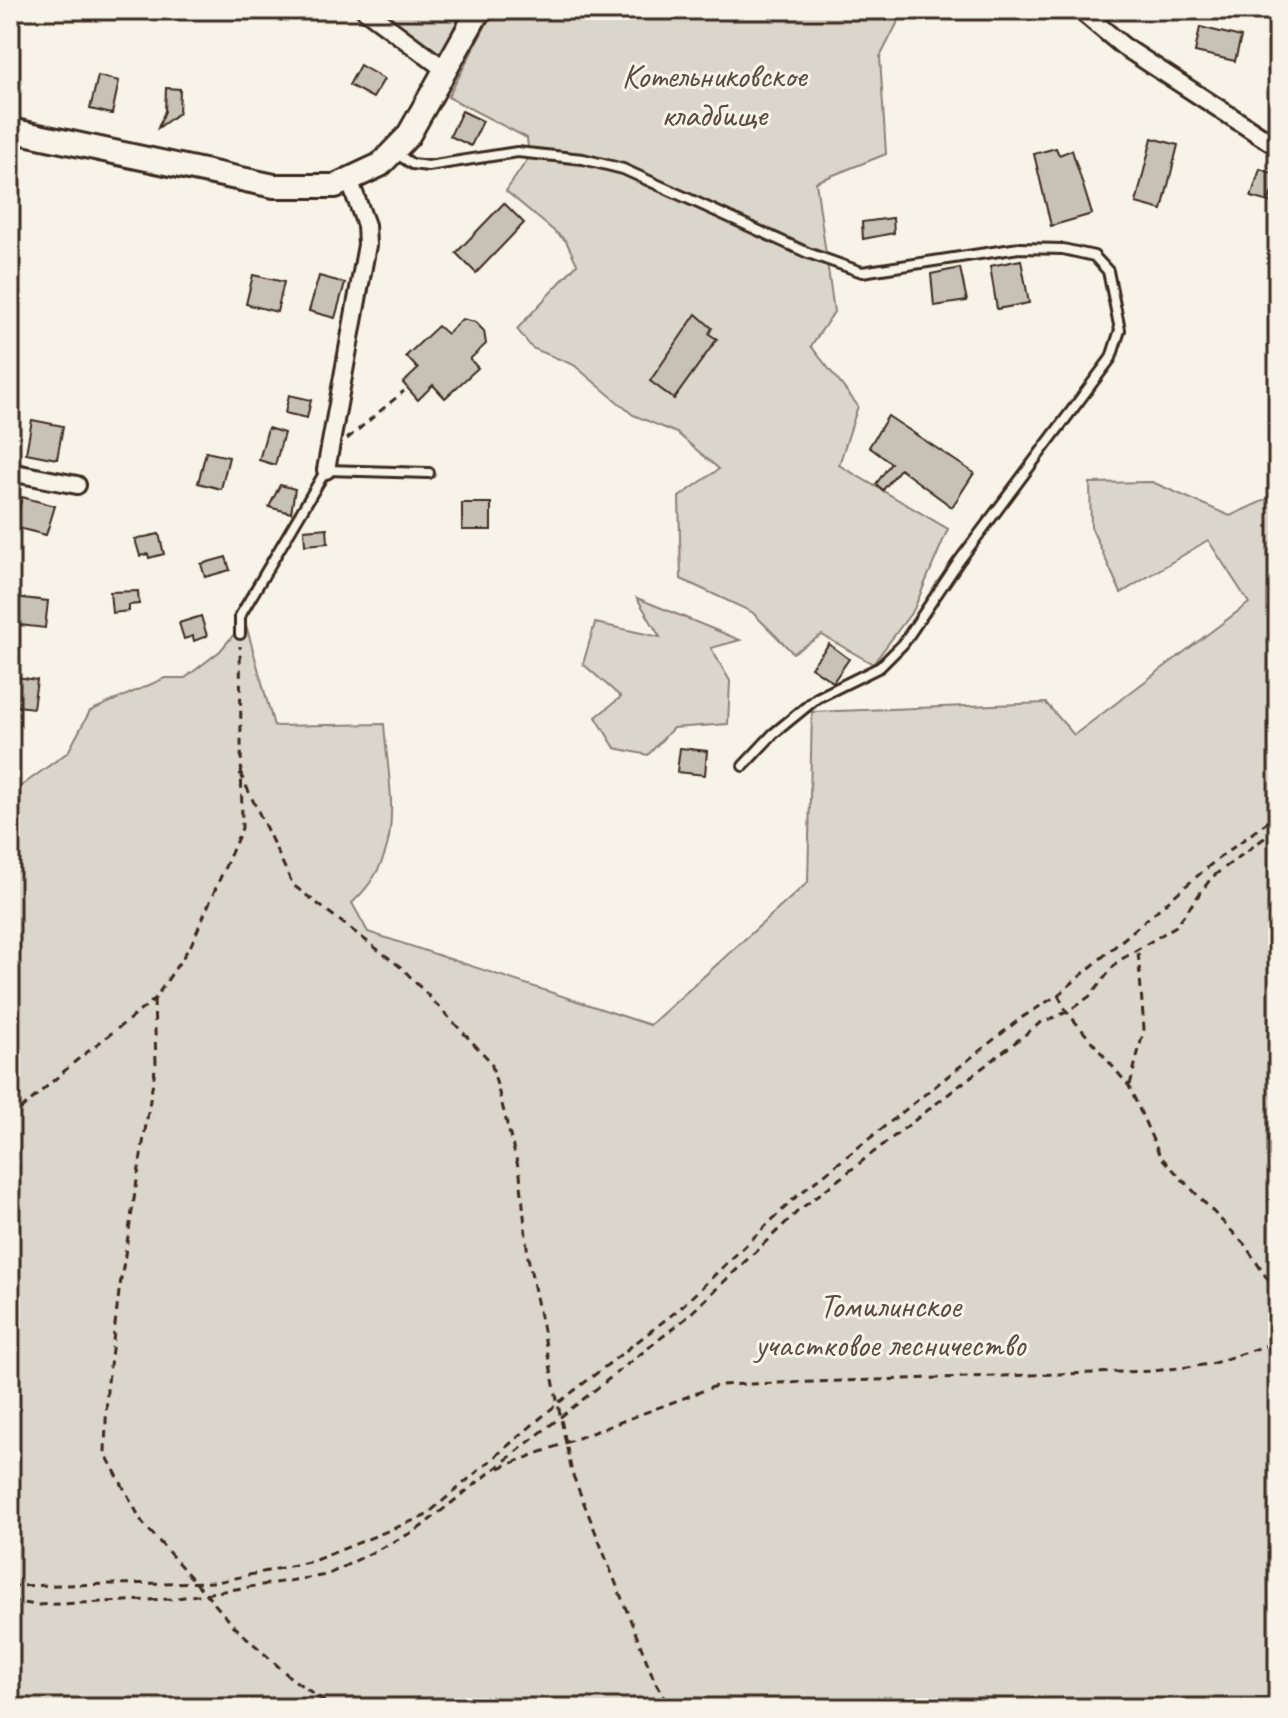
<svg xmlns="http://www.w3.org/2000/svg" width="1288" height="1718" font-family="Caveat,sans-serif">
<style>
.green{fill:#dbd6cb;stroke:#8b8074;stroke-width:2}
.building{fill:#c8c1b6;stroke:#3b2a1e;stroke-width:2}
.lines{fill:none;stroke-linecap:round;stroke-linejoin:round}
.service-casing{stroke:#3b2a1e;stroke-width:14}
.minor-casing{stroke:#3b2a1e;stroke-width:22}
.tertiary-casing{stroke:#3b2a1e;stroke-width:28}
.path{stroke:#3b2a1e;stroke-width:3;stroke-dasharray:8 6;stroke-linecap:butt}
.service{stroke:#f7f3e8;stroke-width:8}
.minor{stroke:#f7f3e8;stroke-width:16}
.tertiary{stroke:#f7f3e8;stroke-width:22}
.labels{text-anchor:middle;dominant-baseline:central;stroke-width:6;stroke-linejoin:round;paint-order:stroke}
.park-label{font-size:34px;fill:#5b4c41;stroke:#f7f3e8}
</style>
<rect width="100%" height="100%" fill="#f7f3e8"/>
<filter id="ink" filterUnits="userSpaceOnUse"><feTurbulence type="fractalNoise" baseFrequency=".0125" numOctaves="2"/><feDisplacementMap in="SourceGraphic" scale="16" xChannelSelector="R" yChannelSelector="G"/><feConvolveMatrix kernelMatrix="1 2 1 2 8 2 1 2 1" color-interpolation-filters="sRGB"/></filter>
<g filter="url(#ink)">
<g class="green">
<polygon points="369,10 463,10 441,53 428,53"/>
<polygon points="494,10 904,10 880,57 886,154 816,182 834,312 811,346 858,406 839,465 948,529 914,609 873,664 822,635 793,653 752,612 681,579 679,497 719,469 677,433 633,415 574,365 532,348 517,329 577,264 566,241 506,191 529,157 527,138 448,97"/>
<path d="M1152 482 1230 516 1278 494V1708H10V794L68 752 90 711 165 678H185L220 651 245 621 274 726 384 724C389 793 408 852 352 903L368 932 650 1025 808 882 812 712 1046 703 1074 735 1249 603 1208 540 1121 593 1091 527 1090 483Z"/>
<polygon points="637,598 740,640 711,648 730,681 728,724 673,728 648,755 615,748 596,717 621,697 583,664 595,623 660,637"/>
</g>
<g class="building">
<polygon points="1200,27 1241,37 1235,61 1195,52"/>
<polygon points="360,65 384,79 373,98 349,85"/>
<polygon points="98,76 119,81 112,114 90,109"/>
<polygon points="166,88 180,89 179,113 158,128 165,111"/>
<polygon points="462,111 483,121 471,146 450,136"/>
<polygon points="1152,138 1178,145 1162,210 1136,203"/>
<polygon points="1056,148 1059,155 1072,150 1092,214 1051,226 1034,154"/>
<polygon points="1260,169 1278,175 1278,196 1271,194 1269,202 1251,197"/>
<polygon points="504,203 524,223 476,273 456,253"/>
<polygon points="893,218 894,233 863,239 862,222"/>
<polygon points="1021,260 1029,303 997,309 990,266"/>
<polygon points="960,268 967,301 934,306 931,274"/>
<polygon points="253,275 284,282 277,312 246,304"/>
<polygon points="319,276 345,283 335,318 309,311"/>
<polygon points="696,314 712,328 709,334 717,339 674,399 650,381"/>
<polygon points="462,319 475,322 484,331 486,344 470,359 478,368 445,398 433,385 418,400 403,383 418,369 406,356 438,326 447,334"/>
<polygon points="289,395 311,400 307,418 285,413"/>
<polygon points="888,416 974,473 952,507 900,469 883,490 876,484 891,463 869,447"/>
<polygon points="32,420 63,426 57,459 26,453"/>
<polygon points="268,428 284,433 275,465 259,460"/>
<polygon points="206,452 229,457 221,489 198,483"/>
<polygon points="280,485 295,489 291,513 269,507"/>
<polygon points="22,497 55,506 46,535 14,527"/>
<rect x="462" y="503" width="29" height="27"/>
<polygon points="327,528 328,543 305,545 304,530"/>
<polygon points="159,534 164,554 149,558 148,554 140,556 135,539"/>
<polygon points="226,557 230,570 205,577 201,564"/>
<polygon points="138,591 139,604 129,605 129,611 112,613 110,592"/>
<polygon points="14,597 48,601 45,628 11,624"/>
<polygon points="201,616 207,636 194,641 193,636 184,639 179,623"/>
<polygon points="829,644 849,659 833,682 811,667"/>
<polygon points="10,676 37,680 33,708 10,705"/>
<polygon points="680,748 707,751 705,775 677,772"/>
</g>
<g class="lines">
<defs>
<g id="service">
<polyline points="394,152 412,164 428,166 517,152 583,159 623,169 808,253 862,272 1019,248 1063,249 1094,256 1108,271 1120,330 1111,358 959,561 903,644 880,667 817,698 773,734 743,766"/>
<polyline points="240,634 240,616 326,470 429,473"/>
</g>
<g id="minor">
<polyline points="365,10 447,71"/>
<polyline points="1080,10 1123,46 1278,147"/>
<polyline points="326,470 367,245 366,225 350,182"/>
<polyline points="10,472 77,485"/>
</g>
<polyline id="tertiary" points="10,130 274,186 335,186 380,165 408,136 479,10"/>
</defs>
<use href="#service" class="service-casing"/>
<use href="#minor" class="minor-casing"/>
<use href="#tertiary" class="tertiary-casing"/>
<g class="path">
<polyline points="347,439 404,391"/>
<polyline points="240,773 293,885 402,968 491,1062 520,1174 528,1257 572,1473 655,1682 671,1708"/>
<polyline points="1271,833 1278,843"/>
<polyline points="1058,995 1067,1012 1129,1086 1160,1156 1245,1245 1278,1295"/>
<polyline points="154,1000 156,1063 119,1292 107,1390 105,1453 142,1522 234,1626 291,1678 334,1708"/>
<polyline points="1130,1085 1144,1029 1138,951"/>
<polyline points="10,1119 77,1060 154,1000 191,945 242,828 240,646"/>
<polyline points="499,1468 718,1385 1154,1371 1211,1364 1274,1343 1278,1339"/>
<polyline points="10,1586 217,1582 313,1561 425,1516 557,1404 678,1310 797,1196 1021,1018 1058,995 1215,861 1278,814"/>
<polyline points="10,1601 36,1605 171,1599 327,1575 417,1530 685,1319 798,1211 1040,1023 1067,1012 1090,996 1117,962 1176,926 1212,877 1278,828"/>
</g>
<use href="#service" class="service"/>
<use href="#minor" class="minor"/>
<use href="#tertiary" class="tertiary"/>
</g>
</g>
<g class="labels">
<g class="park-label">
<text x="714" y="75">Котельниковское<tspan x="714" dy="39">кладбище</tspan></text>
<text x="890" y="1305">Томилинское<tspan x="890" dy="39">участковое лесничество</tspan></text>
</g>
</g>
<rect width="1288" height="1718" fill="none" stroke="#f7f3e8" stroke-width="40"/>
<rect x="20" y="20" width="1248" height="1678" fill="none" stroke="#3b2a1e" stroke-width="3" filter="url(#ink)"/>
</svg>
